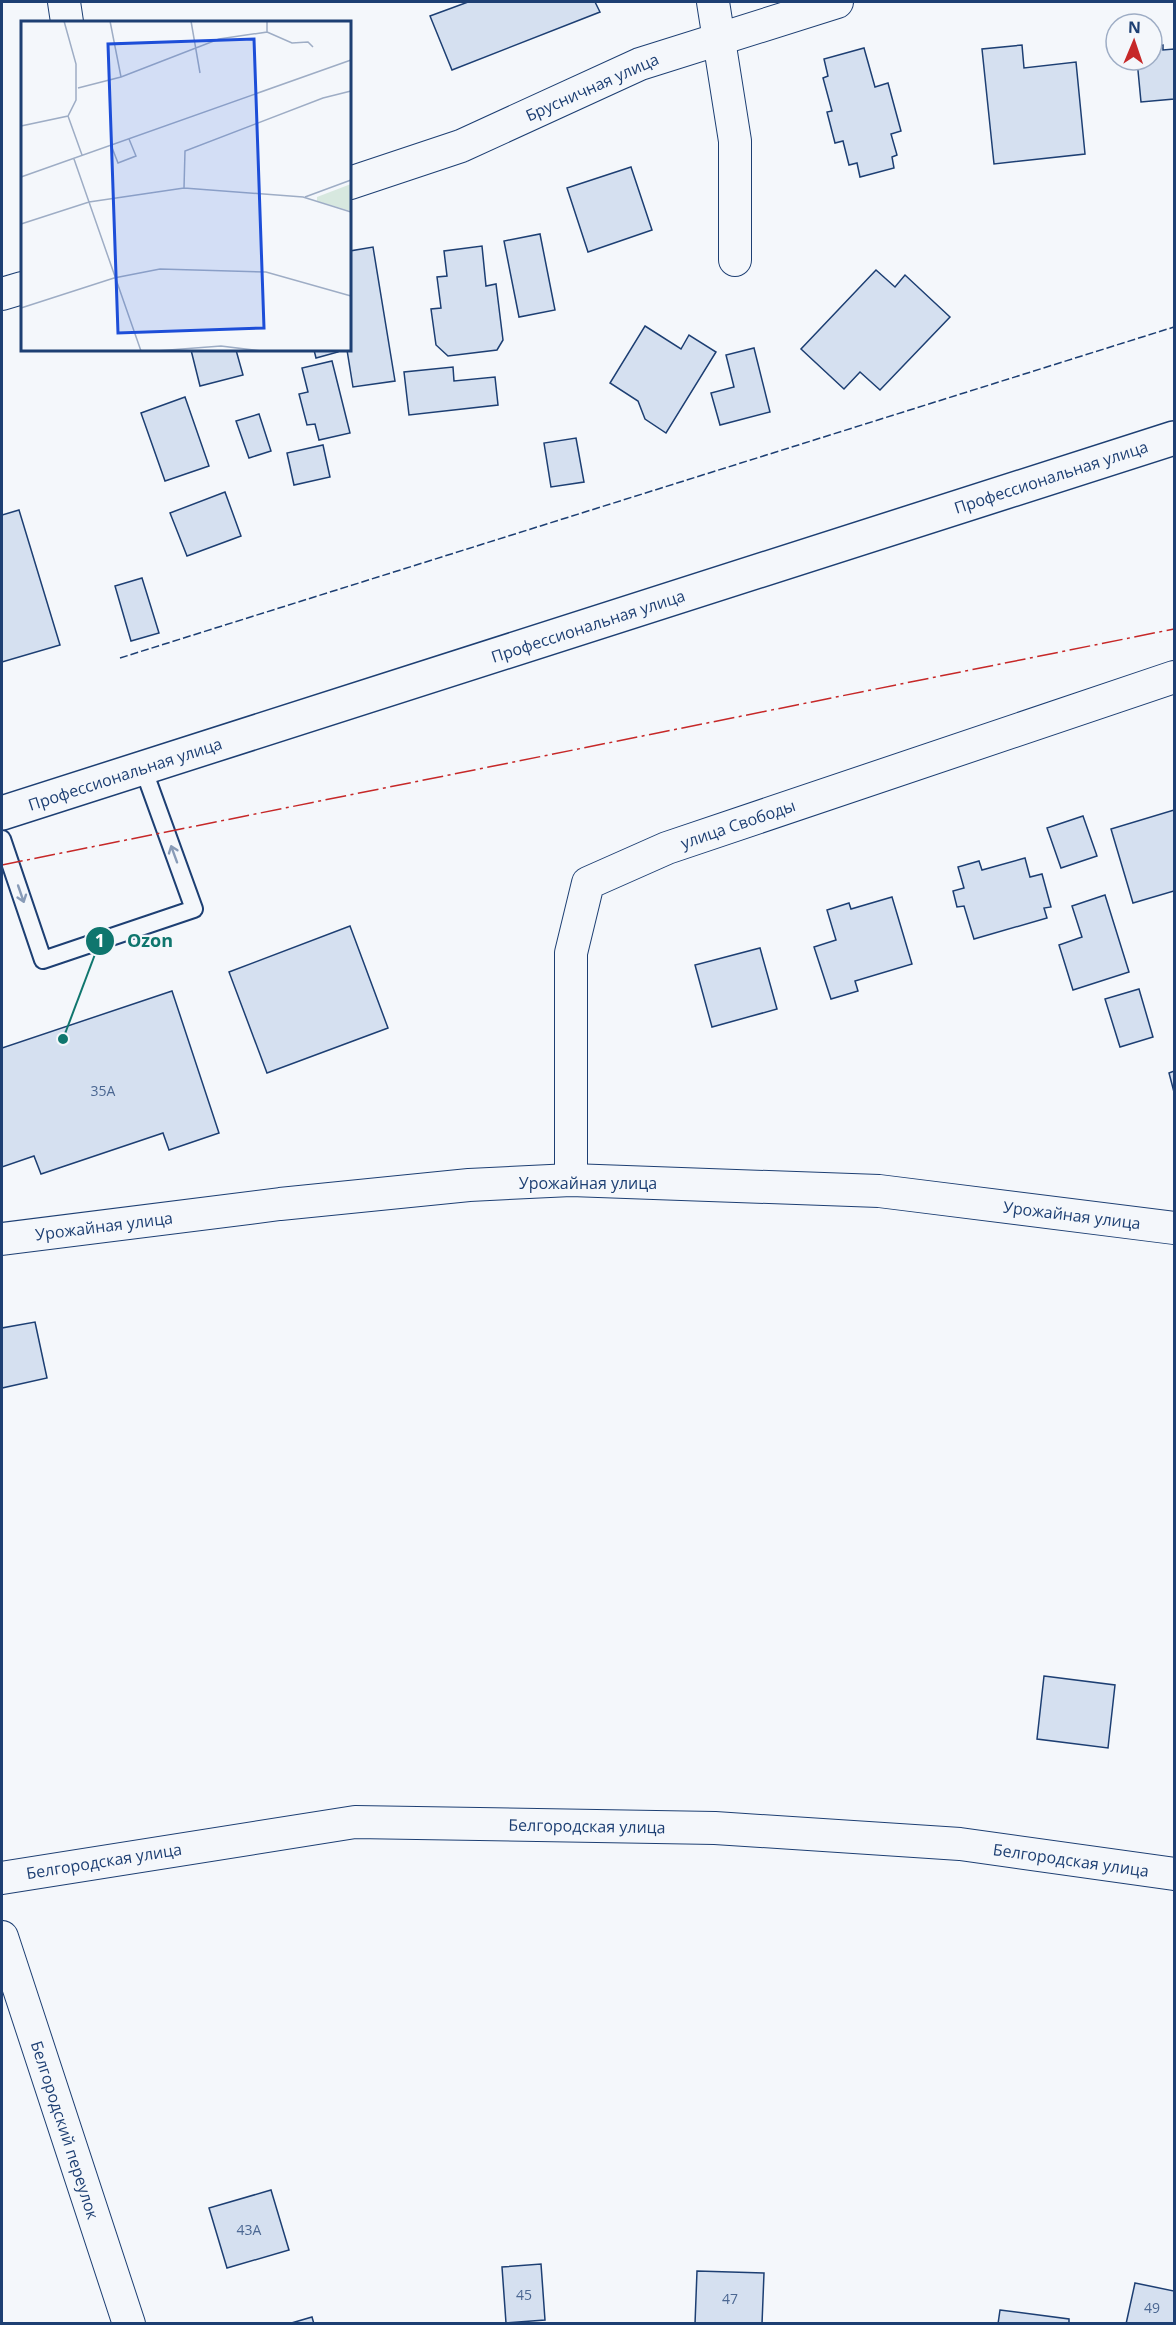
<svg xmlns="http://www.w3.org/2000/svg" width="1176" height="2325" font-family="'Open Sans',sans-serif">
<style>
.building{fill:#d5e0f0;stroke:#1d3f73;stroke-width:1.5}
.lines{fill:none;stroke-linecap:round;stroke-linejoin:round}
.service-casing{stroke:#1d3f73;stroke-width:20}
.minor-casing{stroke:#1d3f73;stroke-width:34}
.tertiary-casing{stroke:#1d3f73;stroke-width:36}
.service{stroke:#f4f7fb;stroke-width:16}
.minor{stroke:#f4f7fb;stroke-width:32}
.tertiary{stroke:#f4f7fb;stroke-width:33}
.fence{stroke:#1d3f73;stroke-width:1.5;stroke-dasharray:8 3;stroke-linecap:butt}
.power{stroke:#c62828;stroke-width:1.5;stroke-dasharray:21 4.5 3 4.5;stroke-linecap:butt}
.oneway{stroke:#889bb7}
.labels{text-anchor:middle;dominant-baseline:central;stroke-width:4.5;stroke-linejoin:round;paint-order:stroke}
.number-label{font-size:14px;fill:#4b6792}
.street-label{font-size:16px;fill:#1d3f73;stroke:#f4f7fb}
.inset-road{fill:none;stroke:#9eadc5;stroke-width:1.5}
.view{fill:#1d4ed8;fill-opacity:0.15;stroke:#1d4ed8;stroke-width:3}
.inset-edge{fill:none;stroke:#1d3f73;stroke-width:3}
.leader{fill:none;stroke:#0f766e;stroke-width:2}
.callout-dot{fill:#0f766e;stroke:#f4f7fb;stroke-width:2}
.mark-label{font-size:18px;text-anchor:middle;font-weight:bold;fill:#fff}
.callout-label{font-size:18px;text-anchor:middle;font-weight:bold;fill:#0f766e;stroke:#f4f7fb;stroke-width:4.5;stroke-linejoin:round;paint-order:stroke}
</style>
<rect width="100%" height="100%" fill="#f4f7fb"/>
<g class="building">
<polygon points="468,2 595,2 600,12 452,70 430,16"/>
<polygon points="1022,45 1024,68 1076,62 1085,154 994,164 982,49"/>
<polygon points="1163,45 1163,50 1174,49 1174,99 1141,102 1137,60 1152,60 1152,46"/>
<polygon points="864,48 875,87 888,83 901,131 891,134 897,155 892,157 894,168 860,177 857,163 849,165 843,141 835,143 827,112 832,111 823,78 828,76 824,59"/>
<polygon points="631,167 652,230 588,252 567,188"/>
<polygon points="540,234 555,310 519,317 504,241"/>
<polygon points="482,246 486,286 496,284 503,340 497,350 448,356 436,345 431,309 441,308 437,277 447,276 444,251"/>
<polygon points="373,247 395,381 353,387 347,350 350,350 350,251"/>
<polygon points="876,270 895,287 905,275 950,317 880,390 860,372 844,389 801,349"/>
<polygon points="645,326 681,349 689,335 716,352 666,433 645,419 638,401 610,383"/>
<polygon points="754,348 770,412 720,425 711,393 734,387 726,355"/>
<polygon points="191,350 236,350 243,375 200,386"/>
<polygon points="314,350 338,350 338,352 316,358"/>
<polygon points="332,361 350,433 319,440 315,424 307,425 299,394 308,392 302,368"/>
<polygon points="453,367 454,381 495,377 498,405 409,415 404,372"/>
<polygon points="185,397 209,466 165,481 141,413"/>
<polygon points="259,414 271,451 249,458 236,421"/>
<polygon points="576,438 584,482 551,487 544,443"/>
<polygon points="323,445 330,477 294,485 287,453"/>
<polygon points="225,492 241,536 187,556 170,513"/>
<polygon points="19,510 60,645 2,662 2,515"/>
<polygon points="142,578 159,633 131,641 115,586"/>
<polygon points="1174,810 1174,891 1133,903 1111,829"/>
<polygon points="1083,816 1097,856 1061,868 1047,828"/>
<polygon points="1025,858 1030,877 1042,874 1051,907 1044,908 1047,918 974,939 964,906 957,907 953,891 964,888 958,867 979,861 982,870"/>
<polygon points="1105,895 1129,972 1073,990 1059,945 1082,937 1072,906"/>
<polygon points="892,897 912,964 855,981 858,991 831,999 814,947 836,940 827,910 849,903 851,909"/>
<polygon points="350,926 388,1028 267,1073 229,972"/>
<polygon points="760,948 777,1009 712,1027 695,965"/>
<polygon points="1139,989 1153,1037 1120,1047 1105,999"/>
<polygon points="172,991 219,1133 169,1150 163,1133 41,1174 34,1156 2,1167 2,1048"/>
<polygon points="1174,1071 1174,1092 1169,1073"/>
<polygon points="35,1322 47,1378 2,1388 2,1328"/>
<polygon points="1044,1676 1115,1685 1108,1748 1037,1739"/>
<polygon points="271,2190 289,2250 227,2268 209,2208"/>
<polygon points="541,2264 545,2320 506,2323 502,2267"/>
<polygon points="697,2271 764,2273 762,2324 695,2324"/>
<polygon points="1135,2283 1174,2291 1174,2324 1126,2324"/>
<polygon points="1000,2310 1069,2319 1069,2324 998,2324"/>
<polygon points="312,2317 314,2324 288,2324"/>
</g>
<g class="lines">
<defs>
<polyline id="service" points="2,839 43,960 194,909 143,768"/>
<g id="minor">
<polyline points="64,2 67,22"/>
<polyline points="713,2 735,141 735,260"/>
<polyline points="350,183 461,146 640,64 837,2"/>
<polyline points="2,294 22,288"/>
<polyline points="571,1180 571,953 588,883 667,848 1174,677"/>
<polyline points="2,1239 280,1204 469,1185 571,1180 879,1191 1174,1228"/>
<polyline points="2,1878 355,1822 715,1828 960,1844 1174,1874"/>
<polyline points="2,1937 129,2324"/>
</g>
<polyline id="tertiary" points="2,813 1174,438"/>
</defs>
<use href="#service" class="service-casing"/>
<use href="#minor" class="minor-casing"/>
<use href="#tertiary" class="tertiary-casing"/>
<use href="#service" class="service"/>
<use href="#minor" class="minor"/>
<use href="#tertiary" class="tertiary"/>
<polyline class="fence" points="120,658 1174,327"/>
<polyline class="power" points="2,865 1174,629"/>
</g>
<defs><path id="oneway-shaft" d="M-6 0H5M1.5-3L5.5 0L1.5 3" fill="none" stroke-width="1.6" stroke-linecap="round" stroke-linejoin="round" transform="scale(1.5)"/></defs>
<g class="oneway">
<use href="#oneway-shaft" transform="translate(174 854) rotate(-110)"/>
<use href="#oneway-shaft" transform="translate(21 894) rotate(71)"/>
</g>
<g class="labels">
<g class="number-label">
<text x="103" y="1090">35А</text>
<text x="249" y="2229">43А</text>
<text x="524" y="2294">45</text>
<text x="730" y="2298">47</text>
<text x="1152" y="2307">49</text>
</g>
<g class="street-label">
<text transform="translate(592 87) rotate(-24)">Брусничная улица</text>
<text transform="translate(1051 477) rotate(-18)">Профессиональная улица</text>
<text transform="translate(588 626) rotate(-18)">Профессиональная улица</text>
<text transform="translate(125 774) rotate(-18)">Профессиональная улица</text>
<text transform="translate(738 824) rotate(-19)">улица Свободы</text>
<text x="588" y="1183">Урожайная улица</text>
<text transform="translate(1072 1215) rotate(7)">Урожайная улица</text>
<text transform="translate(104 1226) rotate(-7)">Урожайная улица</text>
<text transform="translate(587 1826) rotate(1)">Белгородская улица</text>
<text transform="translate(1071 1860) rotate(8)">Белгородская улица</text>
<text transform="translate(104 1861) rotate(-9)">Белгородская улица</text>
<text transform="translate(65 2130) rotate(72)">Белгородский переулок</text>
</g>
</g>
<g transform="translate(21 21)">
<rect width="330" height="330" fill="#f4f7fb"/>
<path d="M330 163V190L296 180V176Z" fill="#d7e8df"/>
<path class="inset-road" d="M89 0 100 56M170 0 179 52M246 11 271 22 287 21 292 26M57 67 100 56 198 18 246 11V0M47 95 61 134M0 105 47 95 55 79V43L43 0M90 124 97 142 115 135 108 118M53 138 120 330M0 156 330 39M163 167 164 130 302 77 330 70M284 176 330 159M0 203 68 181 163 167 282 176 330 191M0 287 93 257 139 248 245 251 330 275M135 330 200 325 240 330"/>
<path class="view" d="M233 18 243 307 97 312 87 23Z"/>
<rect width="330" height="330" class="inset-edge"/>
</g>
<path class="leader" d="M63 1039L100 941"/>
<g class="callout-dot">
<circle cx="63" cy="1039" r="6"/>
<circle cx="100" cy="941" r="15"/>
</g>
<g class="mark-label">
<text x="100" y="947">1</text>
</g>
<g class="callout-label">
<text x="150" y="947">Ozon</text>
</g>
<rect width="1176" height="2325" fill="none" stroke="#1d3f73" stroke-width="6"/>
<g transform="translate(1134 42) rotate(2)"><circle r="28" fill="#f4f7fb" stroke="#9eadc5" stroke-width="1.5"/>
<path d="M0-4.5L10 22L0 15L-10 22Z" fill="#c62828"/>
<text y="-9" font-size="16" font-weight="bold" text-anchor="middle" fill="#1d3f73">N</text>
</g>
</svg>
